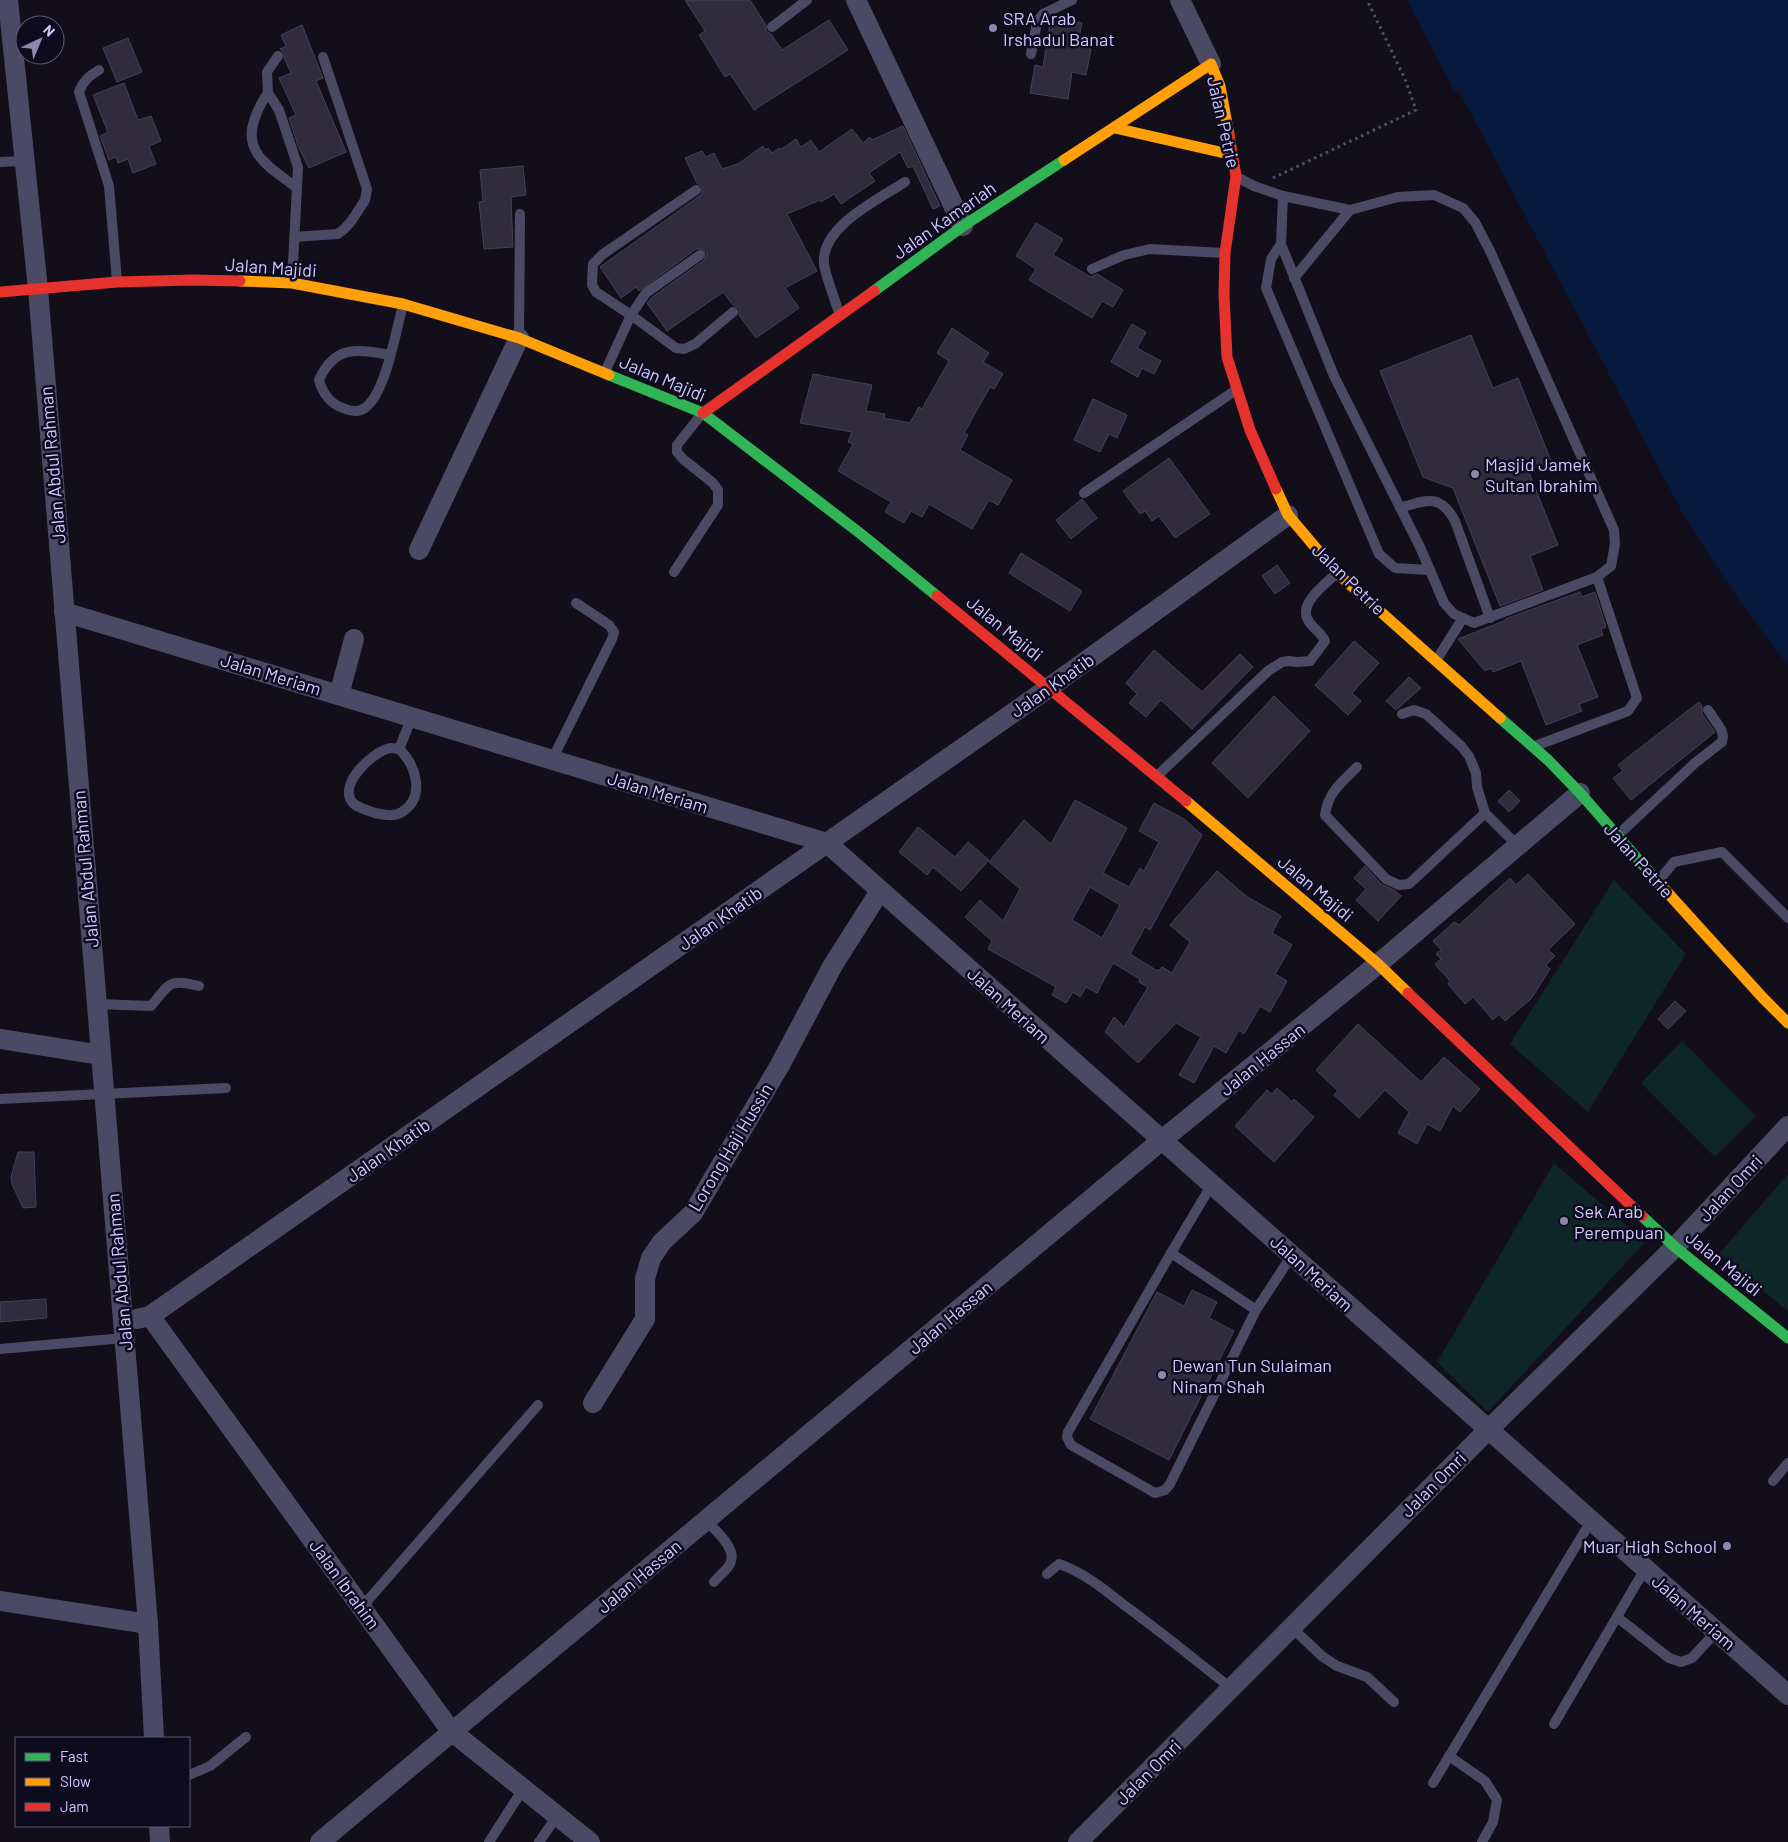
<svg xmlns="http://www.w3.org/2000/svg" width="1788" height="1842" font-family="Barlow,sans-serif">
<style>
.green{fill:#0e2627}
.water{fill:#06183b}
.building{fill:#302c3e;stroke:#454059;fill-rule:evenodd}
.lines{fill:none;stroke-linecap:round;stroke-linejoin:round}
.path{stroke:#475766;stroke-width:3;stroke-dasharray:2.5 4;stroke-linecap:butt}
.lane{stroke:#4b4a64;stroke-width:10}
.street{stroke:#4b4a64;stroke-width:20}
.fast{stroke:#30b455;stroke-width:11}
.slow{stroke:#ff9f0a;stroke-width:11}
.jam{stroke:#e5322d;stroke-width:11}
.poi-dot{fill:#8e88af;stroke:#0e0b1f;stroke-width:2}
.labels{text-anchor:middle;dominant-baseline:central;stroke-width:5;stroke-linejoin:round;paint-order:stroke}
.poi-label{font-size:18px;fill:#d0c9ff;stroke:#0e0b1f;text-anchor:start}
.street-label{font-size:18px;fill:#d0c9ff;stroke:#0e0b1f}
</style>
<rect width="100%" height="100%" fill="#120f1a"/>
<g class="green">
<polygon points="1614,880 1686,954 1588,1112 1510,1044"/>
<polygon points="1682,1041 1756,1116 1715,1157 1641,1083"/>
<polygon points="1554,1163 1645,1242 1488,1412 1437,1362"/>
<polygon points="1788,1174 1788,1311 1719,1254"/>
</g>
<path class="water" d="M1407 0H1788V665C1750 617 1715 567 1683 514L1467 106 1458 90 1454 91Z"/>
<g class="building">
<polygon points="685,0 750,0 766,25 766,31 771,34 782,50 829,20 848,50 754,110 730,74 725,77 699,35 705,31"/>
<polygon points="1051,18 1082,23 1077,47 1091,49 1086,75 1072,72 1068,99 1030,93 1035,65 1043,67"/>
<polygon points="302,25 323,78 316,81 346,152 309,168 298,146 289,118 296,115 279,78 291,73 284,58 284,54 280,49 286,46 281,35"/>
<polygon points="128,38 142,72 117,82 103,48"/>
<polygon points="124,83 138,120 151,116 161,141 149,146 156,164 133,173 128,159 118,163 116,157 109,160 100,136 108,132 93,95"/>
<polygon points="903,126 940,206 933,209 913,166 908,168 900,152 869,173 875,181 841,204 834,194 821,202 820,200 787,214 817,271 785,288 799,308 756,338 739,315 739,308 733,305 723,292 667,331 647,303 651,298 704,260 707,254 702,249 696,249 639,291 636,287 621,298 600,267 702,194 702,187 697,183 685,158 702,151 706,157 714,153 722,169 738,164 763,146 765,150 768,148 772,153 779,148 780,150 796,139 801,147 811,140 819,152 852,129 863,143 870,137 872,140"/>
<polygon points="523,166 526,195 511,197 513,247 484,249 479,202 483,201 480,170"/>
<polygon points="1036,223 1063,239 1053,255 1091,277 1097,274 1123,290 1113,307 1102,301 1092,318 1029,280 1036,269 1016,256"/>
<polygon points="1132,324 1146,332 1137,348 1161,361 1154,374 1142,368 1138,377 1111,362"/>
<polygon points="952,328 989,353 983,362 1003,374 994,389 990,387 964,433 968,435 960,450 1012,480 998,505 989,500 972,529 929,504 922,517 911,511 904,523 885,512 891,502 838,471 853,444 848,442 852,432 800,423 813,374 872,385 866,411 885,414 884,418 910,423 919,407 922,409 949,361 937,353"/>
<polygon points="1471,335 1493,388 1518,378 1551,461 1528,470 1558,545 1530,556 1543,590 1500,606 1453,488 1423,477 1380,371"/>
<polygon points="1093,399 1127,415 1117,438 1109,434 1100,452 1074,440"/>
<polygon points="1169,458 1210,514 1175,538 1159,516 1152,521 1145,511 1140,514 1123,491"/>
<polygon points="1082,499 1097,518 1071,539 1056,520"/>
<polygon points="1021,553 1082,591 1070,611 1009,573"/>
<polygon points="1277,565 1290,583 1275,594 1262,576"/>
<polygon points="1580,592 1582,597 1595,592 1606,627 1601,629 1603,635 1577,645 1598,697 1579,704 1582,711 1546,725 1521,661 1493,672 1491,668 1485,671 1458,639 1506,620 1505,619"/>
<polygon points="1354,641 1379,663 1352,693 1361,701 1348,715 1315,685"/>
<polygon points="1154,650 1202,692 1240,654 1253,667 1192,729 1161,700 1146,717 1129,703 1137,694 1126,683"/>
<polygon points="1409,677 1421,688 1396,710 1386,701"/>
<polygon points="1274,696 1310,731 1248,798 1212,763"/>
<polygon points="1699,702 1702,706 1702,714 1715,732 1631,800 1613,778 1623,771 1618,765"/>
<polygon points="1509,790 1520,801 1509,812 1498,801"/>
<path d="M1075 800 1127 828 1103 873 1129 887 1140 868 1144 871 1159 842 1139 831 1154 803 1184 819 1202 835 1150 930 1145 927 1130 954 1156 970H1160L1162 967 1172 973 1190 942 1170 925 1217 871 1246 896 1281 916 1272 933 1292 945 1275 974 1287 981 1270 1012 1260 1006 1244 1034 1239 1030 1226 1053 1214 1046 1194 1083 1179 1075 1201 1037 1176 1023 1138 1063 1105 1032 1114 1017 1124 1027 1148 987 1139 982 1140 979 1113 963 1097 993 1086 987 1080 997 1073 992 1066 1003 1052 995 1056 987 988 949 992 941 965 917 980 900 1003 921 1020 889 989 862 1024 820 1051 844ZM1090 887 1120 905 1102 938 1072 920Z"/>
<polygon points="918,827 955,857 968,842 989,860 961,891 933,867 927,875 899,852"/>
<polygon points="1365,866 1381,884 1394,890 1401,896 1378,921 1356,900 1366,889 1354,878"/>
<polygon points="1528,874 1575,924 1548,950 1555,956 1546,965 1550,969 1531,999 1505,1021 1499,1014 1493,1020 1473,997 1465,1004 1448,984 1450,981 1435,964 1441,959 1436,954 1441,950 1433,941 1454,922 1459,925 1510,878 1516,885"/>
<polygon points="1675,1001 1686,1011 1668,1029 1658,1019"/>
<polygon points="1358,1024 1421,1082 1444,1057 1480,1089 1460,1112 1453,1106 1440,1131 1427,1124 1417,1144 1398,1133 1409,1112 1385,1090 1359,1118 1334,1095 1338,1091 1316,1070"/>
<polygon points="1277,1088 1292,1102 1294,1099 1314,1117 1274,1162 1235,1126 1267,1090 1272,1094"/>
<polygon points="18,1152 34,1152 36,1207 23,1208 12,1184 11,1177"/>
<polygon points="1192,1290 1217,1302 1209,1318 1234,1331 1169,1460 1090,1419 1157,1292 1184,1306"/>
<polygon points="46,1299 47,1318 0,1322 0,1302"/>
</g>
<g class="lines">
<polyline class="path" points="1273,178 1416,110 1405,79 1367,0"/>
<g class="lane">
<polyline points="772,27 807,0"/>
<polyline points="1031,54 1037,22 1043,14 1072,0"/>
<polyline points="278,56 267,72 268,93 279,110 298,167 292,283"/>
<path d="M99 70C89 76 83 81 79 92L109 186 117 281"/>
<path d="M268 93C262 101 258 109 255 118 241 154 273 169 297 188"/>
<polyline points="0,162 25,161"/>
<polyline points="1237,177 1254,186 1283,196 1350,210 1398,197 1434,195 1463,208 1475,222 1491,253 1614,530 1615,544 1611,566 1597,577 1474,623 1454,614 1444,603 1420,547 1334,376 1281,244 1283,196"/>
<polyline points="696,190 603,254 593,264 592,285 596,292 631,315 646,293 700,255"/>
<path d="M295 237 337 234C350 227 357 212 365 200L367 189 323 57"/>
<polyline points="1281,244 1271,259 1266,288 1379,554 1395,568 1430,570"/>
<polyline points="1092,269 1124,255 1150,249 1224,253"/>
<polyline points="1294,278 1350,210"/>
<path d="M839 313C835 299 826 278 824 264 820 227 879 199 905 182"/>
<polyline points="519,338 520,214"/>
<path d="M389 355C357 348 334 346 319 380 322 392 330 404 343 408 350 411 358 413 365 408 386 393 396 330 403 305"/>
<polyline points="605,372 631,315 676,348 684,349 695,344 733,312"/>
<polyline points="1084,493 1236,390"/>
<path d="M1400 508C1426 500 1440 493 1455 521L1490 618"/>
<polyline points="674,572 718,505 718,490 713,483 683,459 677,452 677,445 701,415"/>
<polyline points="1437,659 1463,618"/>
<polyline points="1402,714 1414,710 1426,714 1461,746 1469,756 1476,773 1477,787 1485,813 1517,845"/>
<polyline points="1535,746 1628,711 1637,698 1597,577"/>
<path d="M399 749C416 765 426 797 402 812 394 817 384 815 375 813 369 811 359 808 354 804 335 786 374 750 391 748 392 748 398 749 399 749L412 717"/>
<polyline points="552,760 612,639 614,632 609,625 576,603"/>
<path d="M1357 767C1342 782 1328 792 1325 815L1386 879 1399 885 1409 884 1485 813"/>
<path d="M1158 775 1268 671 1282 662 1289 661 1298 662 1310 661 1325 641C1321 632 1312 628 1308 620 1298 604 1326 583 1337 573"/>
<polyline points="1618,835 1695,763 1722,742 1723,736 1721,729 1708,710"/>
<polyline points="1659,880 1674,862 1722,852 1788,918"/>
<path d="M97 1004 151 1006C170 984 167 978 199 986"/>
<polyline points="0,1099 226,1088"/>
<polyline points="1212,1184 1171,1253 1256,1310 1292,1255"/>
<polyline points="1171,1253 1068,1432 1067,1437 1071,1445 1155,1493 1165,1490 1170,1484 1256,1310"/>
<polyline points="0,1349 124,1338"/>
<polyline points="1773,1481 1788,1463"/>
<path d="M706 1520C715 1531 738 1548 730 1564 727 1570 719 1576 714 1582"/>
<path d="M1047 1574 1059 1564C1083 1572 1104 1589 1124 1605 1160 1631 1195 1660 1231 1688"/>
<polyline points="362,1607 538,1405"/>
<polyline points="1617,1617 1669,1658 1681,1662 1692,1658 1716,1632"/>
<polyline points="1291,1627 1323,1657 1337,1666 1367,1677 1394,1702"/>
<polyline points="1554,1724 1645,1569"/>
<polyline points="1449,1756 1485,1781 1497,1800 1493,1822 1482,1842"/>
<polyline points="189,1775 210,1766 246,1737"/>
<polyline points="1433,1783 1591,1521"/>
<polyline points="489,1842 523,1789"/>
<polyline points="539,1842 557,1816"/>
</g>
<g class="street">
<polyline points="8,0 38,289 148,1624 154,1738"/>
<polyline points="856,0 963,226"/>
<polyline points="1180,0 1211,64"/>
<polyline points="419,550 519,338"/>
<polyline points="64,612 827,843 1788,1695"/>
<polyline points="339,695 354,639"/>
<polyline points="0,1039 101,1055"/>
<polyline points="150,1316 1050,687 1288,515"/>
<polyline points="137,1319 150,1316 451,1731 590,1842"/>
<polyline points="593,1403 645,1319 645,1279 651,1258 662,1242 693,1213 780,1065 833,965 880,891"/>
<polyline points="0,1601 148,1624"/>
<polyline points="159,1826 160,1842"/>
<polyline points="320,1842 1162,1140 1378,964 1580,793"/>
<polyline points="1078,1842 1488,1430 1675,1247 1788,1126"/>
</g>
<g class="fast">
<polyline points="874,291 963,226 1064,160"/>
<polyline points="609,375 703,413 861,534 937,596"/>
<polyline points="1500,718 1548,760 1580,793 1657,881"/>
<polyline points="1642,1216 1675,1247 1788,1338"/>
</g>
<g class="slow">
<polyline points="1115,128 1233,155"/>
<polyline points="1064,160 1211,64 1220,86 1229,135"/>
<polyline points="240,281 292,283 403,304 519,338 609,375"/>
<polyline points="1276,489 1288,515 1337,573 1500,718"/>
<polyline points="1186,801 1378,964 1408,993"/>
<polyline points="1657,881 1763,998 1788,1023"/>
</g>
<g class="jam">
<polyline points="1229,135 1236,176 1225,253 1224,295 1227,357 1250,430 1276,489"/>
<polyline points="0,292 117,282 193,280 240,281"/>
<polyline points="703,413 874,291"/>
<polyline points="937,596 1186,801"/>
<polyline points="1408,993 1642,1216"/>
</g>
</g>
<g class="poi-dot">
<circle cx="993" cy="28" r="5"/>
<circle cx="1475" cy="474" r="5"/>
<circle cx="1564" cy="1221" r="5"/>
<circle cx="1162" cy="1375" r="5"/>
<circle cx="1727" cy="1546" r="5"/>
</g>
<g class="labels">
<g class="poi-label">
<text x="1003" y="18">SRA Arab<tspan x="1003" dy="21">Irshadul Banat</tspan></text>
<text x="1485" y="464">Masjid Jamek<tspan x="1485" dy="21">Sultan Ibrahim</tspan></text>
<text x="1574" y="1211">Sek Arab<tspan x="1574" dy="21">Perempuan</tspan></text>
<text x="1172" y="1365">Dewan Tun Sulaiman<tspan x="1172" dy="21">Ninam Shah</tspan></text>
<text x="1717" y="1546" text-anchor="end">Muar High School</text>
</g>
<g class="street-label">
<text transform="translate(1224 122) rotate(77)">Jalan Petrie</text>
<text transform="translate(944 220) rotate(-35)">Jalan Kamariah</text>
<text transform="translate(271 267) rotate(4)">Jalan Majidi</text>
<text transform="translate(663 378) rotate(23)">Jalan Majidi</text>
<text transform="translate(52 465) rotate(-95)">Jalan Abdul Rahman</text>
<text transform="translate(1349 579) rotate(44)">Jalan Petrie</text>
<text transform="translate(1005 628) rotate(39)">Jalan Majidi</text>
<text transform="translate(271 674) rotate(17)">Jalan Meriam</text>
<text transform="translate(1052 685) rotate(-35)">Jalan Khatib</text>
<text transform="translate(658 792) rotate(17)">Jalan Meriam</text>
<text transform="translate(1639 860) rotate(48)">Jalan Petrie</text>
<text transform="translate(85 869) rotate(-95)">Jalan Abdul Rahman</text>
<text transform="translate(1316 888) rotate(40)">Jalan Majidi</text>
<text transform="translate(720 918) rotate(-35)">Jalan Khatib</text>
<text transform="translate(1009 1005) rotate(42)">Jalan Meriam</text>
<text transform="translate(1262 1059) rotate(-39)">Jalan Hassan</text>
<text transform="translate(730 1147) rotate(-59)">Lorong Haji Hussin</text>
<text transform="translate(388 1150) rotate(-35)">Jalan Khatib</text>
<text transform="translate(1730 1188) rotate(-47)">Jalan Omri</text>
<text transform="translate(1724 1263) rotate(39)">Jalan Majidi</text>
<text transform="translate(119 1272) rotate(-95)">Jalan Abdul Rahman</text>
<text transform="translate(1312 1273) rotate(42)">Jalan Meriam</text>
<text transform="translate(950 1317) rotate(-40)">Jalan Hassan</text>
<text transform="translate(1433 1484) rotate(-45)">Jalan Omri</text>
<text transform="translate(639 1576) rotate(-40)">Jalan Hassan</text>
<text transform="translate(345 1584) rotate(54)">Jalan Ibrahim</text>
<text transform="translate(1694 1612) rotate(41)">Jalan Meriam</text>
<text transform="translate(1148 1772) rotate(-45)">Jalan Omri</text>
</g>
</g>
<rect x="15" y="1737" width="175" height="90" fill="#0e0b1f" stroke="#5c5779"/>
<rect x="25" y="1753" width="25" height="8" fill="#30b455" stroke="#5c5779"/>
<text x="60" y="1762" font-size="15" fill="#d0c9ff">Fast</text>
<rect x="25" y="1778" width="25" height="8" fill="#ff9f0a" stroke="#5c5779"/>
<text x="60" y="1787" font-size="15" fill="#d0c9ff">Slow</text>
<rect x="25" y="1803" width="25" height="8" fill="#e5322d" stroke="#5c5779"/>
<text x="60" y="1812" font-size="15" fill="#d0c9ff">Jam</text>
<g transform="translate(40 40) rotate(44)"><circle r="24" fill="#0e0b1f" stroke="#5c5779"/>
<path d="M0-4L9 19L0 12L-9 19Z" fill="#8e88af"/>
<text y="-8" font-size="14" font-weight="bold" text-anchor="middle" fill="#d0c9ff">N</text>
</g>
</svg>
